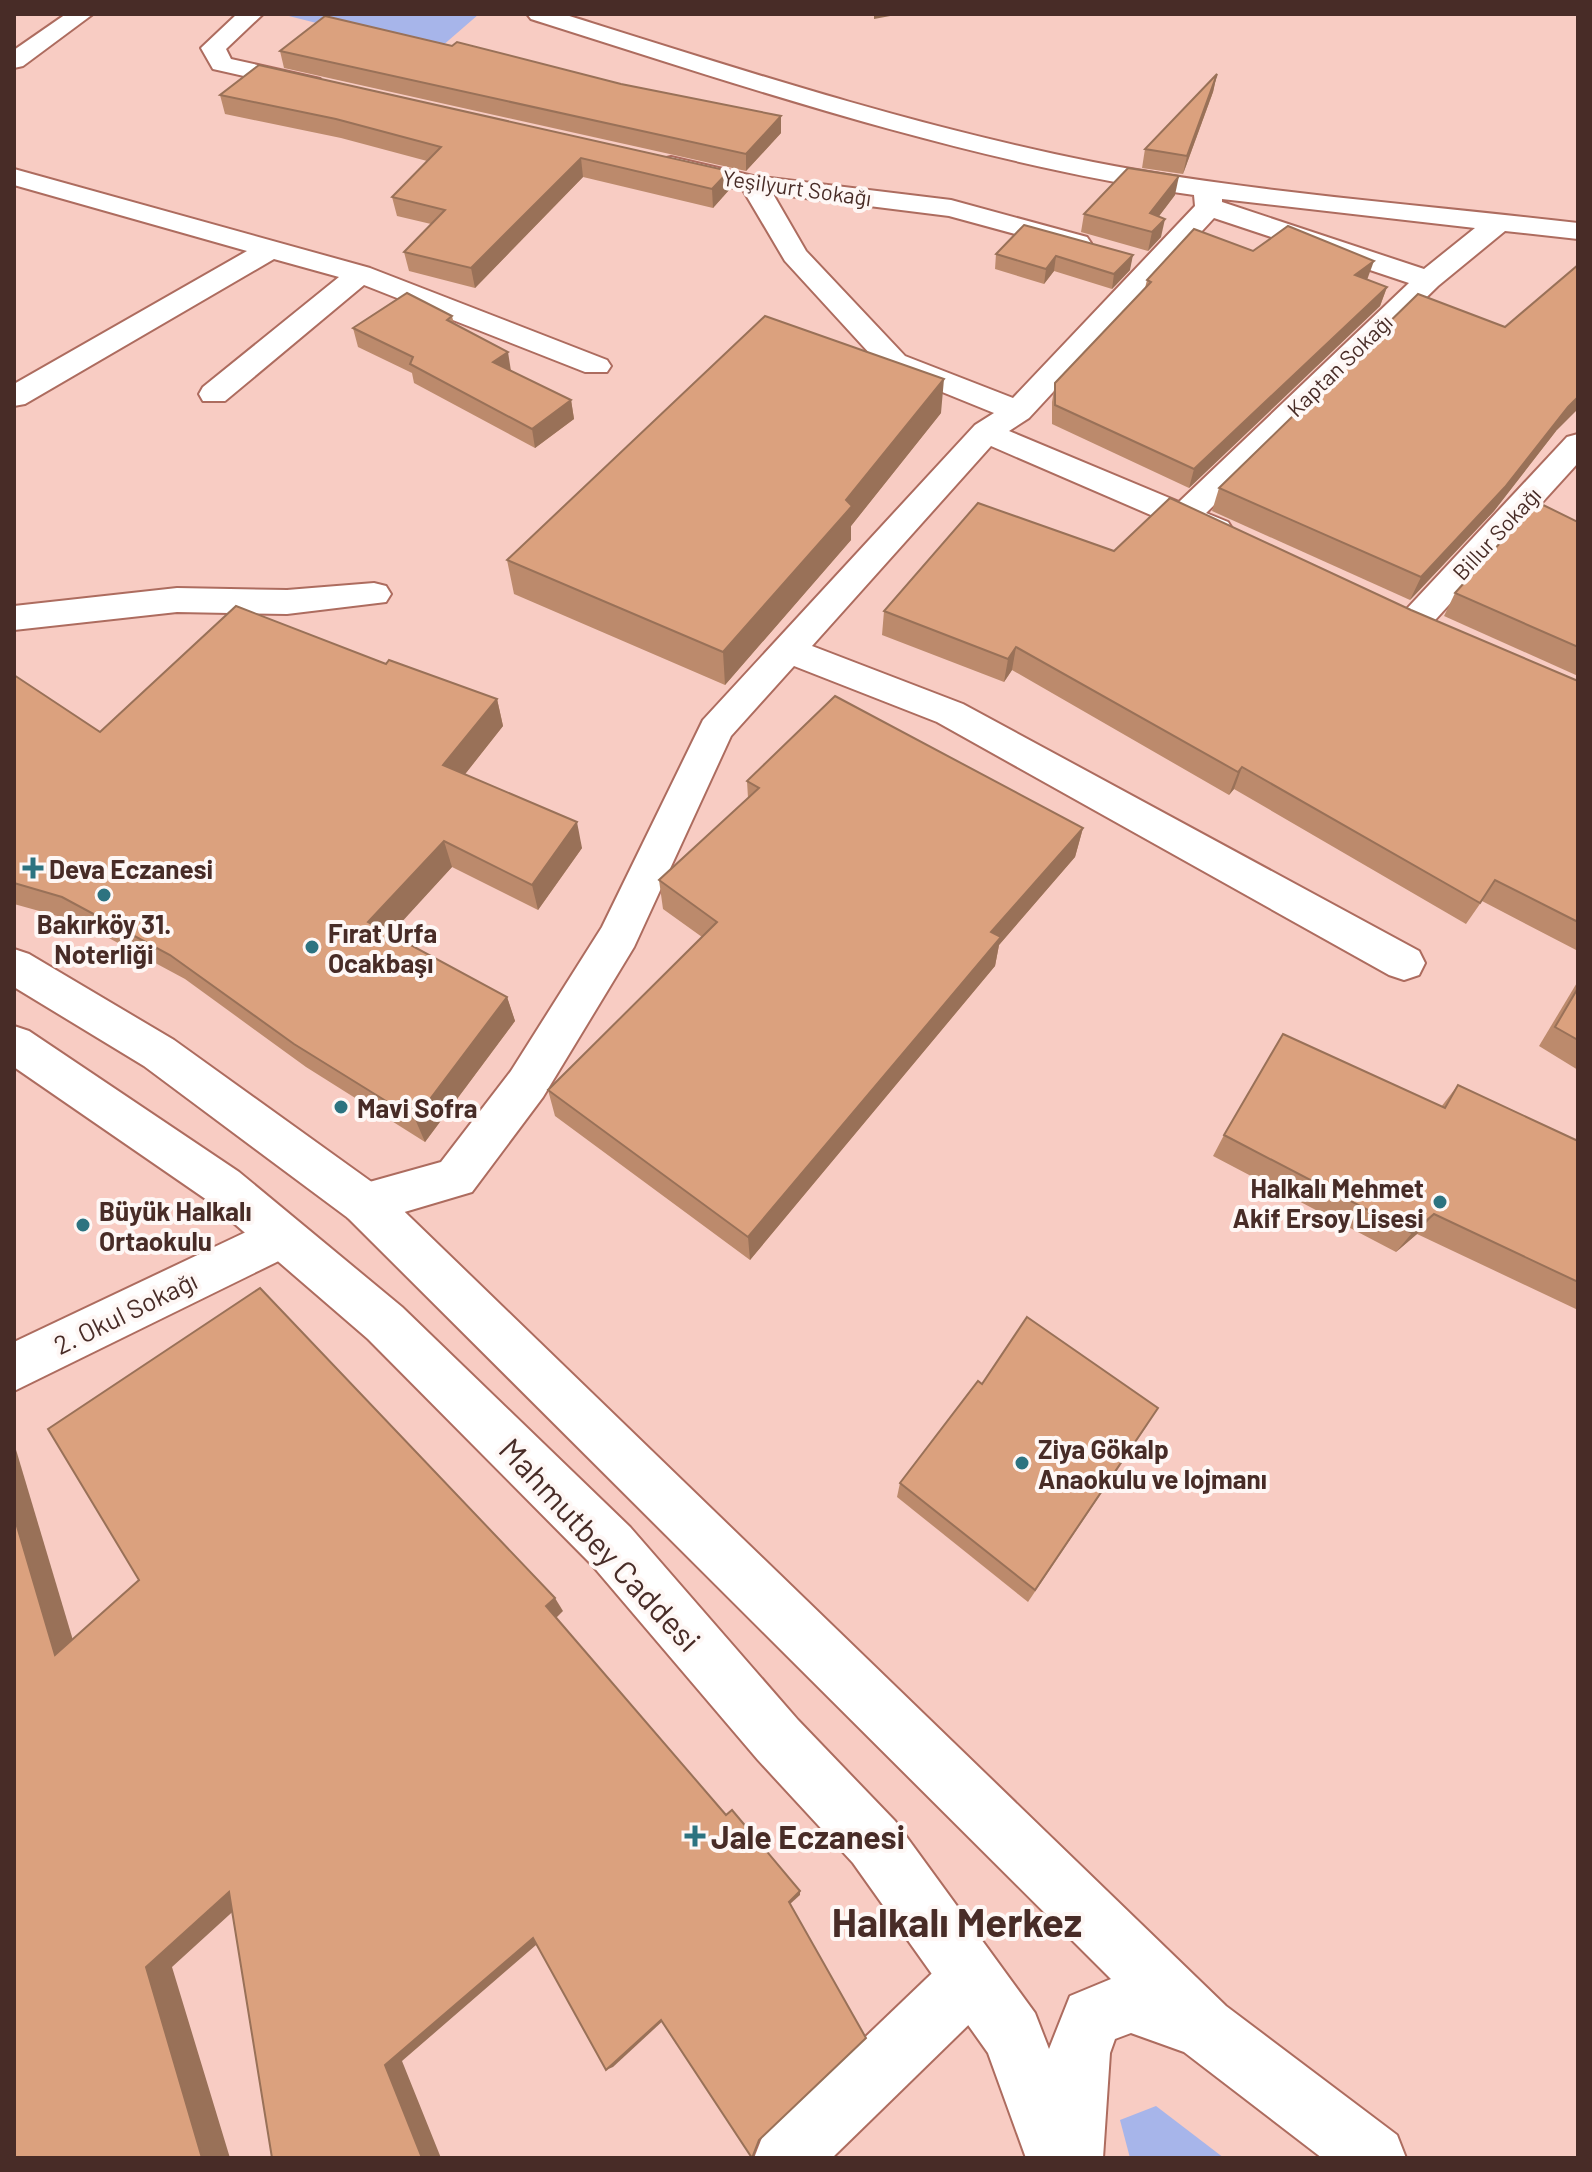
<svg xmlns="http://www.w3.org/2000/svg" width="1592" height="2172" font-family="Barlow,sans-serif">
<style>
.green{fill:#a7b5ea}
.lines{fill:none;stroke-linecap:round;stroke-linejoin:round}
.minor-casing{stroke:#ad6c5f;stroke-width:4}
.major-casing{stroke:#ad6c5f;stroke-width:4}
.minor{fill:#fff;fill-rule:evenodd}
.major{fill:#fff;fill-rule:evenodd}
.wall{fill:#bc8a6c}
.shaded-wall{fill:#997158}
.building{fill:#dba17e;stroke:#997158;stroke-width:2}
.poi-dot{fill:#2d7380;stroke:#fef7f5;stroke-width:3}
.labels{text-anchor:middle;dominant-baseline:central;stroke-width:8;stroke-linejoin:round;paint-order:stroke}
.far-street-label{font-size:22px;fill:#482c27;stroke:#fef7f5}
.poi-label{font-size:26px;font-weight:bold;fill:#482c27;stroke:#fef7f5;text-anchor:start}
.street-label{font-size:26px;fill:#482c27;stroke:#fef7f5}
.near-street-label{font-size:32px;fill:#482c27;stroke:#fef7f5}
.near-poi-label{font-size:32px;font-weight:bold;fill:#482c27;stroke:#fef7f5;text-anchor:start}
.near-district-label{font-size:40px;font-weight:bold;fill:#482c27;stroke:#fef7f5}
</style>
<rect width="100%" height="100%" fill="#f8ccc3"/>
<g class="green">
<polygon points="281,14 479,14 434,53"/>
<polygon points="1156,2106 1224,2158 1130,2158 1120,2120"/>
</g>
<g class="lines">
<defs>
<g id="minor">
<polygon points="237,14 263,14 226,49 231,59 320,79 323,84 320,89 311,91 213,69 201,48"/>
<path d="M527 14H563C738 69 913 126 1093 162 1252 193 1416 204 1578 223V239L1505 231 1438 286 1206 513 1228 522 1233 530 1228 538 1216 541 1204 538 991 446 812 646 963 704 1419 951 1425 963 1419 975 1404 980 1389 975 937 722 794 666 731 736 634 947 543 1097 472 1192 364 1224 348 1218 341 1203 348 1188 441 1162 511 1071 602 927 703 720 975 425 994 413 883 368 785 261 743 190 662 171 658 165 662 159 671 157 753 176 951 200 1087 237 1091 243 1087 249 1077 251 949 216 773 194 806 251 905 356 1013 398 1195 206 1194 195C967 162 749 88 531 19ZM1222 199 1475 228 1424 269 1222 202ZM1214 218 1409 283 1179 502 1009 431 1029 418Z"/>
<polygon points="14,169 370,268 607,360 611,366 607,372 585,372 364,285 225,401 203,401 199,394 203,387 339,277 274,259 25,404 14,406 14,384 247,251 14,185"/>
<polygon points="1578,434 1578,463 1426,630 1414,634 1402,630 1396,622 1402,614 1567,437"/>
<polygon points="374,583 386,586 391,594 386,602 287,614 177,612 14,630 14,606 177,588 287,590"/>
<polygon points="280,1216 297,1222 303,1237 297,1252 14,1391 14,1342"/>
<polygon points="971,1948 993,1957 1002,1979 993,2001 832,2158 754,2158 763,2135 949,1957"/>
</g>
<g id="major">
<polygon points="66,14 93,14 23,66 14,68 14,50"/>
<polygon points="14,949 29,954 174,1040 380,1188 1226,2006 1397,2135 1406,2158 1322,2158 1184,2052 1131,2033 1115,2039 1110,2053 1103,2158 1026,2158 988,2053 853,1863 758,1760 592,1565 368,1339 207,1200 14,1067 14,1026 29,1031 239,1172 402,1307 630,1527 798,1720 895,1821 1035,2013 1049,2049 1070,1996 1111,1979 348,1218 144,1066 14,987"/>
</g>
</defs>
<use href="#minor" class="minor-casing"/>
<use href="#major" class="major-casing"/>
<use href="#minor" class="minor"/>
<use href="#major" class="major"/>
</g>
<g class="wall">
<polygon points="452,46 621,84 781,116 781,133 746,171 284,68 280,51"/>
<polygon points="259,65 729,190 713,208 583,177 475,288 409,271 404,252 431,224 397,216 392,197 427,161 341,138 225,114 220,95"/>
<polygon points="1217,74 1213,92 1183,174 1142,168 1145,149"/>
<polygon points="1175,195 1159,216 1161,237 1148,251 1081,232 1084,214"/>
<polygon points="1024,225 1130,270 1112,289 1054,271 1044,284 995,269 996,254"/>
<polygon points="1253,251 1367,280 1387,287 1380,306 1189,488 1052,424 1052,402 1055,383 1145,288 1147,280"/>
<polygon points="452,316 454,324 511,371 571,400 574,419 535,448 414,383 412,373 358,347 353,328"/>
<polygon points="1505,327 1556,431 1494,511 1410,600 1212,511 1219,488"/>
<polygon points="941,413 851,526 851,540 725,685 514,594 507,560"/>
<polygon points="1578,522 1578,676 1444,616 1455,593"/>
<polygon points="1114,551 1411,610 1578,681 1578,951 1482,901 1466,924 1234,789 1229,795 1012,670 1004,682 882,635 884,611"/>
<polygon points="14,675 100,732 497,699 503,726 465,774 582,848 538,910 452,867 390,934 507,997 515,1021 425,1142 306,1067 185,979 79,922 14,904"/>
<polygon points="747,781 1083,828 1075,857 999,945 995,966 750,1260 555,1116 548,1090 702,937 663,909 659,880 748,798"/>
<polygon points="1578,981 1578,1070 1539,1046"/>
<polygon points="1458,1085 1578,1141 1578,1310 1417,1234 1396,1252 1213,1156 1224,1135 1441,1107"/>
<polygon points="982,1384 1148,1424 1028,1602 897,1497 900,1483"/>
</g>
<g class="shaded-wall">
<polygon points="874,14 901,14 874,19"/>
<polygon points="1217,74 1213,92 1183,174 1187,156"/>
<polygon points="781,116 781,133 746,171 746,154"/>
<polygon points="581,158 583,177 475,288 471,268"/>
<polygon points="729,171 729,190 713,208 712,189"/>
<polygon points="1179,176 1175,195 1147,232 1150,213"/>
<polygon points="1165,219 1161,237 1148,251 1152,232"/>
<polygon points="1133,255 1130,270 1112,289 1114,274"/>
<polygon points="1056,256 1054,271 1044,284 1046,269"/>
<polygon points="1374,261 1367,280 1355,275"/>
<polygon points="1387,287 1380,306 1189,488 1194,469"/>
<polygon points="508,352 511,371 493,362"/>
<polygon points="944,379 941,413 851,526 851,540 725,685 723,652"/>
<polygon points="1578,397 1578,409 1556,431 1494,511 1410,600 1421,577 1568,407"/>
<polygon points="571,400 574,419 535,448 532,429"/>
<polygon points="1016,647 1012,670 1004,682 1008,659"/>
<polygon points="497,699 503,726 451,792 443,765"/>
<polygon points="1242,767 1234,789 1229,795 1238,772"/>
<polygon points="577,822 582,848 538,910 532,885"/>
<polygon points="1083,828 1075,857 999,945 995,966 750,1260 748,1237 991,932"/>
<polygon points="444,841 452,867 378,948 368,922"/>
<polygon points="507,997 515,1021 425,1142 415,1119"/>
<polygon points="1434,1214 1417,1234 1396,1252 1412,1233"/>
<polygon points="14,1443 81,1667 55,1655 14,1516"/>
<polygon points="555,1598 563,1611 555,1619 546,1606"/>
<polygon points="800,1891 800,1895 789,1905 789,1902"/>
<polygon points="229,1892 251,1895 172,1967 230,2158 202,2158 146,1967"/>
<polygon points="533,1938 543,1939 402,2061 441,2158 422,2158 385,2065"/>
<polygon points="666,2018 613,2067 606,2070 661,2020"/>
</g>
<g class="building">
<polygon points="325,16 452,46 457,42 621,84 781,116 746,154 280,51"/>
<polygon points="259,65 729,171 712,189 581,158 471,268 404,252 445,210 392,197 441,147 336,119 220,95"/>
<polygon points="1217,74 1187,156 1145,149"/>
<polygon points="1128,168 1179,176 1150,213 1165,219 1152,232 1084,214"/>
<polygon points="1024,225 1133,255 1114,274 1056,256 1046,269 996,254"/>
<polygon points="1288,226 1374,261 1355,275 1387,287 1194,469 1055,405 1055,383 1151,282 1147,280 1194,229 1253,251"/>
<polygon points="1578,265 1578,397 1568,407 1505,487 1421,577 1219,488 1418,294 1505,327"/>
<polygon points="407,293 452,316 447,320 508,352 493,362 571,400 532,429 410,364 413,357 353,328"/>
<polygon points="765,316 944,379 846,500 852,506 723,652 507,560"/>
<polygon points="1170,498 1411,610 1578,681 1578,922 1495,880 1480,903 1242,767 1238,772 1016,647 1008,659 884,611 978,503 1114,551"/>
<polygon points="1537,502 1578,522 1578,647 1455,593"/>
<polygon points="236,606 386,664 389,660 497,699 443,765 577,822 532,885 444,841 368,922 507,997 415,1119 294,1044 170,955 62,897 14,883 14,675 100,732"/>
<polygon points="835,696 1083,828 991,932 1001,937 748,1237 548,1090 717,922 659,880 759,788 747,781"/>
<polygon points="1578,988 1578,1040 1555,1027"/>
<polygon points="1283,1034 1445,1108 1458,1085 1578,1141 1578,1282 1434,1214 1412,1233 1224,1135"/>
<polygon points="260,1288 555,1598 546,1606 726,1815 732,1810 800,1891 789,1902 866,2038 759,2140 752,2158 661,2020 606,2070 533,1938 385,2065 422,2158 272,2158 229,1892 146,1967 202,2158 14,2158 14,1516 55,1655 139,1580 48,1429"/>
<polygon points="1027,1317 1158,1408 1035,1590 900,1483 978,1381 982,1384"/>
</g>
<g class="poi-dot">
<path d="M29 856h8v8h8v8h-8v8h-8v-8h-8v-8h8z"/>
<circle cx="104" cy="895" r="8"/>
<circle cx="312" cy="947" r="8"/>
<circle cx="341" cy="1107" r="8"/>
<circle cx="1440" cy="1202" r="8"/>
<circle cx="83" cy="1225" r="8"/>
<circle cx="1022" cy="1463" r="8"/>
<path d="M691 1824h8v8h8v8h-8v8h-8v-8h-8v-8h8z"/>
</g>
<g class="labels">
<g class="far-street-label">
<text transform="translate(797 187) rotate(8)">Yeşilyurt Sokağı</text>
<text transform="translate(1339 365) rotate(-44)">Kaptan Sokağı</text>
<text transform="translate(1496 533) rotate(-47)">Billur Sokağı</text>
</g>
<g class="poi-label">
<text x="49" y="868">Deva Eczanesi</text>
<text x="104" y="923" text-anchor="middle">Bakırköy 31.<tspan x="104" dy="30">Noterliği</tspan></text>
<text x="328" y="932">Fırat Urfa<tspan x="328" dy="30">Ocakbaşı</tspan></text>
<text x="357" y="1107">Mavi Sofra</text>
<text x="1424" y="1187" text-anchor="end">Halkalı Mehmet<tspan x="1424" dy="30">Akif Ersoy Lisesi</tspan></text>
<text x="99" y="1210">Büyük Halkalı<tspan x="99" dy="30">Ortaokulu</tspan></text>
<text x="1038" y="1448">Ziya Gökalp<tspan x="1038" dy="30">Anaokulu ve lojmanı</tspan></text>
</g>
<g class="street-label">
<text transform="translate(125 1312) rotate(-26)">2. Okul Sokağı</text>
</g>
<g class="near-street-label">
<text transform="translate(601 1544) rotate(47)">Mahmutbey Caddesi</text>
</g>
<g class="near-poi-label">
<text x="711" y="1836">Jale Eczanesi</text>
</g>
<g class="near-district-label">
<text x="957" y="1921">Halkalı Merkez</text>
</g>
</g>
<rect width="1592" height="2172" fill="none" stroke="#482c27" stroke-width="32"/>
</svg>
